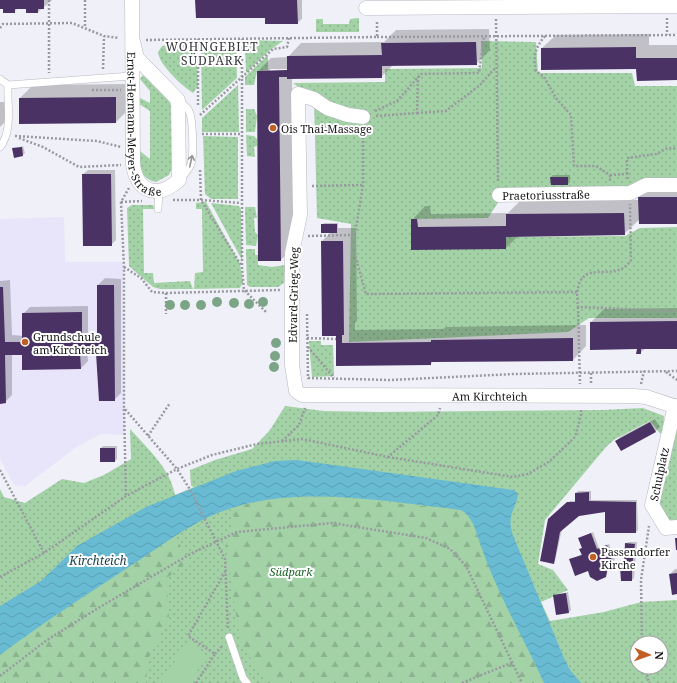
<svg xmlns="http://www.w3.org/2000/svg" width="677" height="683" font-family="'Noto Serif',serif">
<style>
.education{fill:#e8e4fa}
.grass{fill:url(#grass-dots);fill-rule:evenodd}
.forest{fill:url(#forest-firs)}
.pitch{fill:#a4d2a7}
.water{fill:url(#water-waves)}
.shadow{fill:#0003;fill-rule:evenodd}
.building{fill:#4a3265}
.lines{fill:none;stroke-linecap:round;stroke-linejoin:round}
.service-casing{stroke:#b9b8c0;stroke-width:8}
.minor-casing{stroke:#b9b8c0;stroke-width:15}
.path{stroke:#9999a0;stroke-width:2.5;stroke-dasharray:2 2;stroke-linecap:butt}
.service{stroke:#fff;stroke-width:7}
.minor{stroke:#fff;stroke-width:14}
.tree{fill:#7ca587}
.oneway{stroke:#959596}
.poi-dot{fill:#c25f25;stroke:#fff;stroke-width:1.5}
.labels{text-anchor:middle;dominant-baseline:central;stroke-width:4;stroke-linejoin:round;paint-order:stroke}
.street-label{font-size:11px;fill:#131316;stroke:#fff}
.poi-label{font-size:11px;fill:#131316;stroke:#fff;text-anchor:start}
.park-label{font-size:11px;font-style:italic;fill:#1d672b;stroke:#fff}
.neighbourhood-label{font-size:12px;letter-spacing:1px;fill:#34343a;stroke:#fff}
.water-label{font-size:12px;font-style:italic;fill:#173e49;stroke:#fff}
</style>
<defs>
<pattern id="grass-dots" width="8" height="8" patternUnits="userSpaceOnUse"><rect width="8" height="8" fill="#a4d2a7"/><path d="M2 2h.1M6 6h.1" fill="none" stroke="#8cb38f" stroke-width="1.8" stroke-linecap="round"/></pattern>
<pattern id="forest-firs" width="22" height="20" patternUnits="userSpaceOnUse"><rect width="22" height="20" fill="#a4d2a7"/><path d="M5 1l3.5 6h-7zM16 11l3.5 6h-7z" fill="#8cb38f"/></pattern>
<pattern id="water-waves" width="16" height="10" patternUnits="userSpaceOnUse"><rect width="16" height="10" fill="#68bbd3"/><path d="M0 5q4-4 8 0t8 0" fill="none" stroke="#59a0b4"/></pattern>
</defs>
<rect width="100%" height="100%" fill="#f0f0f8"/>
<polygon class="education" points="64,217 65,262 123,262 125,435 101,434 75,448 25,486 14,485 0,459 0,219"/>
<g class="grass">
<polygon points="359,18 359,32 316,32 316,19 323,19 323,24 349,24 350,19"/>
<path d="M191 40 196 41 198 86 193 93C182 86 159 65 158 52L162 46Z"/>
<polygon points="245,40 283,41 270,50 246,73"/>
<polygon points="236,41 237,78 202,110 201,44"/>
<polygon points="481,41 536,42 538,73 632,73 635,86 677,86 677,180 621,190 507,189 488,218 411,219 411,249 506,249 506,237 625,236 640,228 677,227 677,318 589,318 568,332 349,342 351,224 317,218 314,99 293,83 385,82 385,69 482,68"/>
<polygon points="268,55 268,70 257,71 254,85 245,85 245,77"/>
<path d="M143 75 169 100 172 110V168L169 175 156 182C139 178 140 166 140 151L150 159V111L139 104 140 98 150 103V91L140 79Z"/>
<polygon points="238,85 239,132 202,132 202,118"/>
<polygon points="246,109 254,109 257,116 255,132 246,132"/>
<polygon points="246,135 254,136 257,139 257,146 254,147 255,157 247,156"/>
<polygon points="203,136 238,137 238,199 211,199 205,194"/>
<polygon points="206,202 240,264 243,282 240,288 194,289 195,273 203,272 202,209 196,209 196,203"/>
<polygon points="211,203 239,206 241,210 242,260"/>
<polygon points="132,205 153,205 155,209 143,209 144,273 153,273 154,283 190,281 193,289 160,289 153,287 129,266 127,208"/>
<polygon points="245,207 255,207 257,218 254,218 255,232 258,235 256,246 246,245"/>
<polygon points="246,249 255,249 255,255 258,255 258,265 272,267 285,265 284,283 278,287 250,287 247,285"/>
<polygon points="309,341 321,341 321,345 333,345 334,376 312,377"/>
<path d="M285 406 324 411 379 412 602 410 643 408 664 416 663 437 650 421 615 439 606 447 545 520 538 564 553 570 568 590 541 602 550 621 604 612 641 602 677 600V683H0V489L4 497 25 503 62 479 84 483 104 475 131 459 130 429C148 449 170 468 175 495L194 487 191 486 190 470 215 460 252 449 270 430ZM637 643H661V667H637Z"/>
<polygon points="677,417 677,524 668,525 658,507"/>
</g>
<g class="forest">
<path d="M336 497 461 510C474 517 477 537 482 549 498 594 524 640 544 683H266L240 641 226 546 236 506 283 498Z"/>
<polygon points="176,536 188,562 167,578 169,618 147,661 146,683 0,683 0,655 36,627"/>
</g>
<polygon class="pitch" points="187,643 207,656 189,683 163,683 161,682"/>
<path class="water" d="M297 460 514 490 518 494C516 511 507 511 512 533L564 658 570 670 581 683H544C524 639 498 595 482 549 477 536 474 517 461 510 390 502 305 486 235 507 199 517 167 542 135 563 89 593 44 622 0 655V606L41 581 77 546 146 507 236 471 275 461Z"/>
<g class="shadow">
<polygon points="0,0 52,0 38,12 27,8 18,8 14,12 0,8"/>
<polygon points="196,0 302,0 302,19 297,23"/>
<path d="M489 29 490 50 476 64 393 65 381 77 292 78 294 246 281 260 258 71 271 58 288 57 301 43 384 42 396 30ZM270 69H290V71H270Z"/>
<polygon points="649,34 649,45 677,45 677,79 637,68 542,69 542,48 556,35"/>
<polygon points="129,84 129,109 116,122 20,98 33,85"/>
<polygon points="0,102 5,102 5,122 0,127"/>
<polygon points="23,146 25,153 23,155 13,149"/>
<polygon points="88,170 115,170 116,240 111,245 83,174"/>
<polygon points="553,175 570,175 570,182 568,184 551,177"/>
<polygon points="653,184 677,184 677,223 640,219 624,234 518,236 506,248 412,249 412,220 425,206 430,206 431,214 508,213 520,201 639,200 639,197"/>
<polygon points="324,223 338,223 338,228 356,228 357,321 355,323 355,330 443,329 446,327 586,325 586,346 573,360 433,361 431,364 337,365 337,335 322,241 331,232 322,225"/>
<polygon points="105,278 121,279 121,393 114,400 97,352 87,352 88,361 81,368 23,354 12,354 12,395 5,402 0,403 0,281 10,280 12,335 23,336 23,314 30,307 88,306 88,335 98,335 98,285"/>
<polygon points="677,308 677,348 646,348 640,353 638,348 591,322 604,309"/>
<polygon points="655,419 660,427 656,431 621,450 616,441 620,437"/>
<polygon points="103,446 117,446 117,459 115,461 101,448"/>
<polygon points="578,491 591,491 591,500 637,500 638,530 636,532 606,510 578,515 562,529 555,561 553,563 551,517 570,501 576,501 576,493"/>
<polygon points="593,532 599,548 609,544 615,560 609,563 607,574 605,577 570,560 582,554 580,549 583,547 580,538"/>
<polygon points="628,542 637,542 634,578 632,580 621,567 625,565 626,544"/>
<polygon points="675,569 677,569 677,593 670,574"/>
<polygon points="568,592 571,610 569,612 554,596"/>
</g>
<g class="building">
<polygon points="0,0 44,0 44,9 38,9 38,13 26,13 26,9 15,9 15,13 3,13 3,9 0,9"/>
<polygon points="195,0 297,0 298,24 265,24 265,18 196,18"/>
<polygon points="476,42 477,65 382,66 382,78 287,79 287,77 279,77 281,261 258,261 257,71 287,70 287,56 382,55 381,43"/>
<polygon points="636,47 636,58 677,58 677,80 637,81 636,69 541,70 541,48"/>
<polygon points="116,97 116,123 19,124 19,98"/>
<polygon points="22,147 23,156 14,158 12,148"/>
<polygon points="82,174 111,174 112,246 83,246"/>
<polygon points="550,177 568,177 568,185 551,185"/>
<polygon points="638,197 677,197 677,224 639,224"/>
<polygon points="624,213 625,235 506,237 506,249 411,250 411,219 417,219 418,227 506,226 506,214"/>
<rect x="321" y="224" width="16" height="9"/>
<polygon points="321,241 343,241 344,335 342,335 342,343 431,342 431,340 573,338 573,361 431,362 431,365 336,366 336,336 322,336"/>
<polygon points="97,285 114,285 115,401 99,401 96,353 80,353 81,369 22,370 22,355 5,355 6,403 0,404 0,287 3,287 5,342 22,342 22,313 82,312 82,342 97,341"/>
<polygon points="677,321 677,349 641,349 641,354 636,354 637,349 590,350 590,322"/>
<polygon points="650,422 656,432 621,451 615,441"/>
<rect x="100" y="448" width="15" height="14"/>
<polygon points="589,492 589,501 636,502 636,533 605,533 605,512 579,516 560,532 554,564 540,561 548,519 567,502 575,502 575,493"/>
<polygon points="591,533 597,549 607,545 613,563 608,565 606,577 597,581 590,577 588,571 575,576 569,559 582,555 579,549 582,548 578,538"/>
<polygon points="675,538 677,538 677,550 676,550"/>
<polygon points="625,543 635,544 632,567 632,581 621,581 620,567 624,567"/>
<polygon points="677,573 677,594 672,595 669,574"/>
<polygon points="566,593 569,613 556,615 553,595"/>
</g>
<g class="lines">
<defs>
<g id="service">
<path d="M0 79 8 85C7 105 13 131 0 147"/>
<polyline points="8,85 131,76"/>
<path d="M178 100C182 103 187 107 189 111 193 119 194 155 191 164 189 170 185 174 180 179"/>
<polyline points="158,209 159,190"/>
<polyline points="229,637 243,678 247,683"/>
</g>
<g id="minor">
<path id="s1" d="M132 0 133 164C137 193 158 199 179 180L178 100 137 58 133 41"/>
<polyline points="366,8 677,6"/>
<path id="s2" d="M363 117 348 115 327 108 314 99 298 94 300 215 292 253V365L296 391 302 395H309L634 396 646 397 677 407"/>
<path id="s3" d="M499 195 630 193 646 185H677"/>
<polyline points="675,406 652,505 666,528 677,527"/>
</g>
</defs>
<use href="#service" class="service-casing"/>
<use href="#minor" class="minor-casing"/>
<g class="path">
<polyline points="49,0 49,73"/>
<polyline points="85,0 85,28"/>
<polyline points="667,18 667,35"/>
<polyline points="496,19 498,182"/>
<polyline points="0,28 3,24 72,23 104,36 119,38"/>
<path d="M545 36C535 48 533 56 536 71L544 77 556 98 571 115 574 166H596L610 175V182"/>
<polyline points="377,37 677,35"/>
<polyline points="198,39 198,107"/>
<polyline points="242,39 242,268 244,290 266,312"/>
<polyline points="146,40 377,37 377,21"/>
<polyline points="103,69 104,36"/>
<polyline points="92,90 121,90"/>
<polyline points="375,111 397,101 421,74 479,73 484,36"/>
<polyline points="417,113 446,111 480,85 496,67"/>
<polyline points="200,115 273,49 287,47 289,38"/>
<polyline points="376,116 417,113 418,77"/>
<polyline points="363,129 363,185 355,234 355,255 366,294 577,292 578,307 677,311"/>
<polyline points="202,134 241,134"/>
<polyline points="15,136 97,141 121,147"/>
<polyline points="19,138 43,147 79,167 121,165"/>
<polyline points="200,170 201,200 241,265"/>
<polyline points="627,174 627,158 656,154 668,148 677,149"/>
<polyline points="610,175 627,174 628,180"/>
<polyline points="312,186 363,185"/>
<polyline points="129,188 121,202 124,267 124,408 177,469 189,488 225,559 228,629"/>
<polyline points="173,200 201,200 241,203"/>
<polyline points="121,202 142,201"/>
<polyline points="308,236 351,235 355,234"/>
<polyline points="124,267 141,278 152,292 166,293 280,290"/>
<path d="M577 292C578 288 579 283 581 280 592 263 617 282 631 260L630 204"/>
<polyline points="166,293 166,314"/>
<polyline points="578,307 580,384"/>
<polyline points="307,314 308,378 390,380 514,374 677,371"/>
<polyline points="307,338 336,339"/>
<polyline points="308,347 334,378"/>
<polyline points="666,372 677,380"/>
<polyline points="591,383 591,372"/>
<polyline points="641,384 644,371"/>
<polyline points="124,409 126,496"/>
<polyline points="148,436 170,403"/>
<polyline points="282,441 299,425 305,408"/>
<polyline points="388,457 513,477 528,474 550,461 575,437 581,415 581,409"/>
<polyline points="0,470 44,553"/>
<polyline points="0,577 44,553 126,496 177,469 212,455 257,444 302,439 388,457 438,415 440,408"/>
<polyline points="642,643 641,580 649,526"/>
<polyline points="215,654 222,646"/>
<polyline points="645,667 649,683"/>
<polyline points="0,676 47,640 100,607 192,553 237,532 332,523 426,538 450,549 466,566 522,683"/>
<polyline points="196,683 215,654 188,636 225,572"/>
<polyline points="462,683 511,663"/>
</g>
<use href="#service" class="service"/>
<use href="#minor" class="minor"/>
</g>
<g class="tree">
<circle cx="217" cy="302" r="5"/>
<circle cx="263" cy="302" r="5"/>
<circle cx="234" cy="303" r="5"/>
<circle cx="249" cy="304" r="5"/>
<circle cx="170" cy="305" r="5"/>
<circle cx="185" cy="305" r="5"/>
<circle cx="201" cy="305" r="5"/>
<circle cx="276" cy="343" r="5"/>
<circle cx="275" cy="356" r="5"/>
<circle cx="274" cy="367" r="5"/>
</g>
<defs><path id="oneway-shaft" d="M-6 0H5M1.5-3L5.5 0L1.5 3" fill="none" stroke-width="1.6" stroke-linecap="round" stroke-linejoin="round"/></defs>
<use class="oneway" href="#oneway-shaft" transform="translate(191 161) rotate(-78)"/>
<g class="poi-dot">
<circle cx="273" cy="128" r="4"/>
<circle cx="25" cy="342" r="4"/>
<circle cx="593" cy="557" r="4"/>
</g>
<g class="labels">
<g class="street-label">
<text stroke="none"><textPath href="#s1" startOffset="130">Ernst-Hermann-Meyer-Straße</textPath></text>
<text stroke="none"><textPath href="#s3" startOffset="47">Praetoriusstraße</textPath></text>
<text transform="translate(293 295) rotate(-89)">Edvard-Grieg-Weg</text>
<text stroke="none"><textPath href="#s2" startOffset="563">Am Kirchteich</textPath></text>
<text transform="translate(659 474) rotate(-78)">Schulplatz</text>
</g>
<g class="poi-label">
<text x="281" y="128">Ois Thai-Massage</text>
<text x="33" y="336">Grundschule<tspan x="33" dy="13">am Kirchteich</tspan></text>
<text x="601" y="551">Passendorfer<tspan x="601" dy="13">Kirche</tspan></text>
</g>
<g class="park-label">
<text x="291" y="571">Südpark</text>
</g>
<g class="neighbourhood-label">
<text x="212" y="46">WOHNGEBIET<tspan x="212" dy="14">SÜDPARK</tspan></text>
</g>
<g class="water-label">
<text x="98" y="560">Kirchteich</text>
</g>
</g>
<g transform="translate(649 655) rotate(92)"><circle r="19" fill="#ffffff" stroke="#a1a1a2"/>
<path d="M0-3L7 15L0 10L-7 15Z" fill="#c25f25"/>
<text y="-6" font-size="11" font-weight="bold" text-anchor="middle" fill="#131316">N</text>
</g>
</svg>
